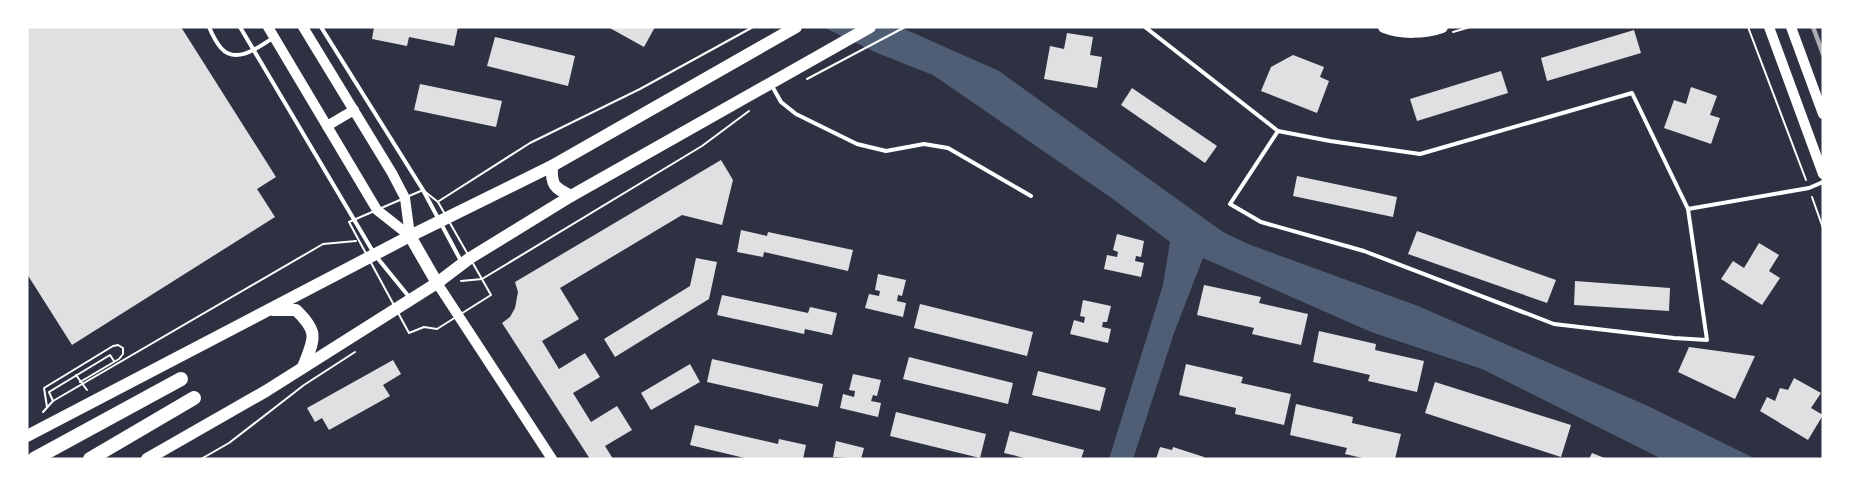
<svg xmlns="http://www.w3.org/2000/svg" width="1850" height="486" font-family="Ubuntu,sans-serif">
<style>
.water{fill:#4f5d75}
.building{fill:#e0e0e3}
.lines{fill:none;stroke-linecap:round;stroke-linejoin:round}
.path{stroke:#fff;stroke-width:2}
.service{stroke:#fff;stroke-width:4}
.secondary{stroke:#fff;stroke-width:10}
.primary{stroke:#fff;stroke-width:12}
.trunk{stroke:#fff;stroke-width:14}
.rail{stroke:#abadb3;stroke-width:4.5}
</style>
<rect width="100%" height="100%" fill="#2d3142"/>
<polygon class="water" points="823,27 900,27 999,71 1223,232 1248,244 1418,306 1648,406 1756,459 1662,459 1482,369 1371,332 1203,258 1174,333 1133,459 1109,459 1163,285 1170,242 1113,199 933,75 877,53"/>
<g class="building">
<polygon points="27,27 181,27 276,177 257,189 275,217 72,345 27,274"/>
<polygon points="374,27 458,27 454,46 409,37 407,46 372,39"/>
<polygon points="608,27 655,27 644,47"/>
<polygon points="1634,30 1641,53 1547,81 1541,58"/>
<polygon points="1067,33 1093,37 1090,55 1102,57 1097,88 1044,79 1050,46 1064,49"/>
<polygon points="495,37 575,56 568,86 487,66"/>
<polygon points="1293,55 1324,67 1320,77 1329,81 1317,113 1261,91 1271,67"/>
<polygon points="1501,71 1508,93 1417,121 1410,99"/>
<polygon points="420,84 502,101 496,127 414,110"/>
<polygon points="1691,87 1717,96 1710,115 1720,118 1711,144 1664,128 1674,100 1686,104"/>
<polygon points="1132,88 1217,146 1205,163 1121,105"/>
<polygon points="721,160 733,180 722,225 682,215 560,288 579,319 542,341 559,369 585,353 600,377 573,393 591,422 617,406 632,430 605,446 613,459 590,459 502,323 510,317 515,308 518,292 515,282"/>
<polygon points="1297,176 1397,197 1393,217 1293,196"/>
<polygon points="741,230 767,236 768,232 853,250 848,271 764,252 763,257 737,252"/>
<polygon points="1417,231 1556,280 1547,303 1408,254"/>
<polygon points="1117,234 1144,241 1141,257 1136,256 1135,261 1144,263 1141,277 1104,269 1107,255 1117,257 1118,252 1113,250"/>
<polygon points="1759,243 1779,255 1769,271 1780,278 1762,305 1721,279 1733,261 1744,268"/>
<polygon points="696,258 717,262 709,299 615,357 604,339 690,286"/>
<polygon points="878,274 906,280 902,296 898,295 897,301 906,303 903,317 865,308 869,294 879,296 880,291 875,290"/>
<polygon points="1575,281 1670,288 1669,311 1574,305"/>
<polygon points="1204,285 1261,297 1259,303 1308,314 1301,345 1252,334 1254,328 1197,315"/>
<polygon points="722,295 808,313 810,307 837,313 832,335 805,329 804,334 717,315"/>
<polygon points="1083,300 1111,306 1107,322 1103,322 1102,327 1111,329 1108,343 1070,334 1074,320 1084,323 1085,317 1080,316"/>
<polygon points="920,304 1033,332 1027,356 914,328"/>
<polygon points="1319,331 1376,344 1375,350 1424,361 1417,392 1368,381 1370,375 1313,362"/>
<polygon points="1689,347 1755,356 1735,399 1678,372"/>
<polygon points="909,357 1013,383 1008,404 903,379"/>
<polygon points="712,359 823,384 818,407 707,382"/>
<polygon points="393,360 401,374 383,385 390,396 329,430 322,418 315,422 307,408"/>
<polygon points="690,364 700,382 651,410 641,393"/>
<polygon points="1186,364 1243,377 1241,383 1291,394 1284,425 1235,414 1236,408 1179,395"/>
<polygon points="1038,371 1106,388 1100,411 1032,395"/>
<polygon points="853,374 881,380 877,396 873,395 871,401 881,403 878,417 840,408 843,394 854,397 855,391 849,390"/>
<polygon points="1794,378 1821,393 1811,408 1823,415 1808,440 1760,411 1767,397 1775,401 1780,388 1788,390"/>
<polygon points="1435,382 1571,425 1561,457 1425,413"/>
<polygon points="1296,404 1353,417 1352,423 1401,434 1395,459 1367,459 1345,454 1347,448 1290,435"/>
<polygon points="896,412 986,434 980,458 890,436"/>
<polygon points="695,425 778,444 779,439 806,445 803,459 749,459 690,445"/>
<polygon points="1010,431 1084,450 1081,459 1029,459 1004,453"/>
<polygon points="836,441 864,448 861,459 833,457"/>
<polygon points="1160,447 1172,450 1173,447 1204,457 1204,459 1156,459"/>
<polygon points="1592,453 1607,459 1589,459"/>
</g>
<g class="lines">
<g class="path">
<polyline points="1748,27 1806,180"/>
<polyline points="1453,32 1470,27"/>
<polyline points="807,79 905,27"/>
<polygon points="423,190 438,202 491,295 437,329 424,327 409,333 349,222"/>
<polyline points="1812,197 1823,228"/>
<polyline points="439,201 530,143 640,89 753,27"/>
<polyline points="461,281 482,279 702,146 749,111"/>
<polyline points="76,375 87,390"/>
<polyline points="53,401 49,392 110,355 114,361"/>
<polyline points="47,407 44,388 113,346 118,345 123,348 123,354 119,359 80,382"/>
<polyline points="43,412 53,401 323,244 356,241"/>
<polyline points="201,459 229,443 304,385 355,352"/>
</g>
<g class="service">
<path d="M209 27C212 34 216 42 221 48 236 65 259 47 273 38"/>
<polyline points="240,27 375,255 410,298"/>
<polyline points="321,27 423,190 461,261"/>
<polyline points="1145,27 1278,131 1330,141 1420,154 1632,93 1688,209 1809,188 1823,182"/>
<polyline points="772,86 781,102 796,114 857,144 886,151 924,144 948,148 1031,196"/>
<polyline points="1278,131 1230,204 1261,222 1364,251 1554,324 1674,338 1707,340 1688,209"/>
</g>
<g class="secondary">
<polyline points="268,27 377,210 410,236"/>
<polyline points="303,27 392,173 405,198 410,236"/>
<polyline points="1769,27 1823,174"/>
<polyline points="1791,27 1823,114"/>
<polyline points="327,126 354,110"/>
<polyline points="437,283 552,459"/>
</g>
<g class="primary">
<path d="M1384 27C1401 34 1425 33 1442 27"/>
<path d="M552 166C551 186 554 187 571 196"/>
<polyline points="410,236 437,283"/>
<path d="M273 310H296C320 333 314 339 303 367"/>
<polyline points="27,436 410,236 552,166 796,27"/>
<polyline points="147,459 266,391 437,283 470,258 571,196 870,27"/>
</g>
<g class="trunk">
<polyline points="34,459 181,379"/>
<polyline points="90,459 194,398"/>
</g>
<polyline class="rail" points="1813,27 1823,54"/>
</g>
<rect width="1850" height="486" fill="none" stroke="#ffffff" stroke-width="57"/>
</svg>
